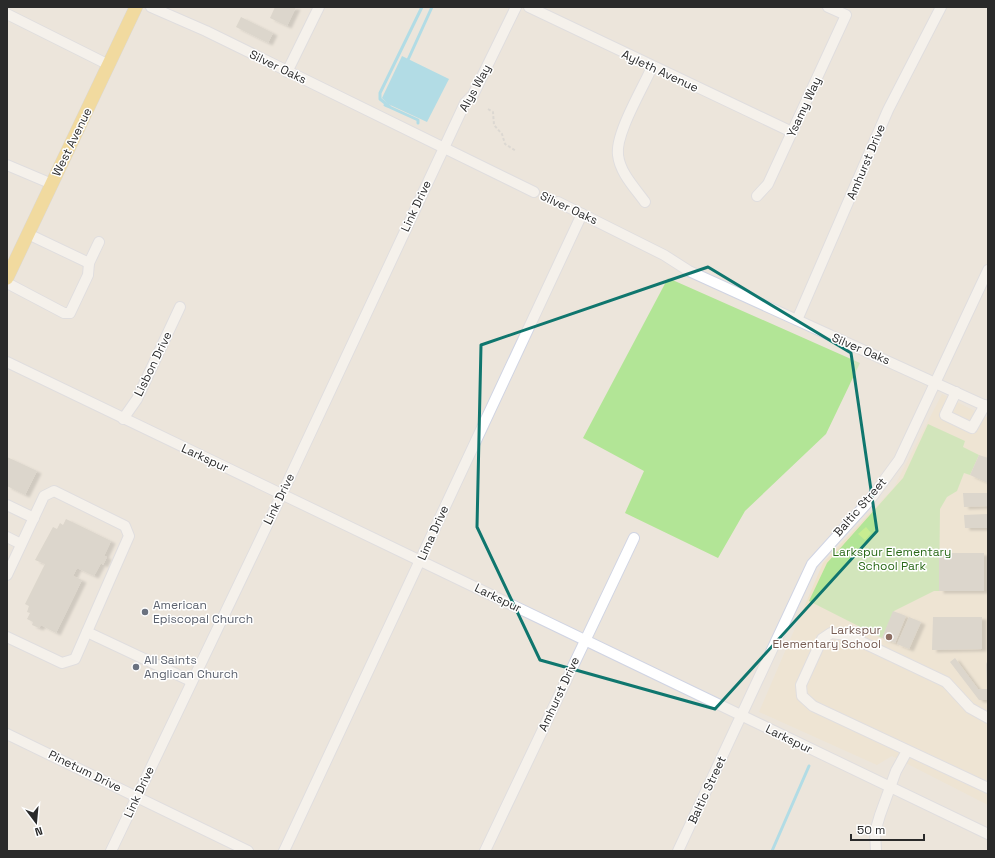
<svg xmlns="http://www.w3.org/2000/svg" width="995" height="858" font-family="'Space Grotesk',sans-serif">
<style>
.education{fill:#efe2ca}
.green{fill:#b2e596}
.pitch{fill:#c8ed91}
.water{fill:#6bd1f2}
.lines{fill:none;stroke-linecap:round;stroke-linejoin:round}
.stream{stroke:#6bd1f2;stroke-width:3}
.building{fill:#c7c3ba;filter:url(#shadow)}
.minor-casing{stroke:#d0d4e3;stroke-width:12}
.major-casing{stroke:#c8c8c8;stroke-width:14}
.path{stroke:#c8c8c8;stroke-width:2;stroke-dasharray:3 2;stroke-linecap:butt}
.minor{stroke:#fff;stroke-width:10}
.major{stroke:#f5cd58;stroke-width:13}
.marked{fill:none;stroke:#0f766e;stroke-width:3;stroke-linejoin:round}
.worship-dot{fill:#6b7280;stroke:#fff;stroke-width:1.5}
.education-dot{fill:#8d6e63;stroke:#fff;stroke-width:1.5}
.labels{text-anchor:middle;dominant-baseline:central;stroke-width:3;stroke-linejoin:round;paint-order:stroke}
.street-label{font-size:12px;fill:#2a2a2a;stroke:#fff}
.park-label{font-size:12px;fill:#2a6918;stroke:#fff}
.worship-label{font-size:12px;fill:#5b616d;stroke:#fff;text-anchor:start}
.education-label{font-size:12px;fill:#785e54;stroke:#fff;text-anchor:end}
</style>
<defs>
<filter id="shadow"><feDropShadow dx="4.5" dy="2.5" stdDeviation="1" flood-color="#0004"/></filter>
</defs>
<rect width="100%" height="100%" fill="#ece5db"/>
<polygon class="education" points="942,394 988,418 988,805 892,756 877,765 759,712 823,563 894,487"/>
<g class="green">
<polygon points="668,278 860,363 826,434 745,511 718,558 625,513 644,471 583,438"/>
<polygon points="928,424 965,441 963,447 979,455 970,475 964,473 957,491 947,497 940,509 939,591 934,591 894,611 882,638 809,601 827,563 903,478"/>
</g>
<polygon class="pitch" points="866,527 871,533 865,540 858,534"/>
<polygon class="water" points="402,56 449,79 427,122 388,104 382,98"/>
<g class="lines">
<g class="stream">
<polyline points="407,62 432,7"/>
<polyline points="418,123 418,120 385,105 390,107 380,99 380,93 422,7"/>
<polyline points="772,851 809,766"/>
</g>
</g>
<g class="building">
<polygon points="275,7 296,7 287,26 270,18"/>
<polygon points="241,17 273,33 268,43 236,27"/>
<polygon points="979,455 988,458 988,483 970,475"/>
<polygon points="7,457 37,471 25,495 7,486"/>
<polygon points="963,493 988,493 988,506 964,507"/>
<polygon points="988,514 988,528 965,528 964,515"/>
<polygon points="66,519 111,541 104,556 107,557 103,565 101,563 94,576 77,568 73,576 82,580 56,633 41,625 39,628 32,625 33,622 27,619 30,613 27,612 29,606 25,604 45,564 35,560 53,527 57,529 60,523 63,525"/>
<rect x="939" y="553" width="45" height="38"/>
<polygon points="893,611 906,616 895,643 882,638"/>
<polygon points="909,617 921,622 909,649 897,644"/>
<polygon points="933,617 982,617 982,649 932,650"/>
<polygon points="955,658 978,689 988,689 988,700 979,700 950,662"/>
<polygon points="988,660 988,687 987,687 986,664"/>
</g>
<g class="lines">
<defs>
<g id="minor">
<polyline points="151,7 206,31 534,192"/>
<polyline points="529,7 792,132"/>
<polyline points="7,14 109,65"/>
<polyline points="287,72 319,7"/>
<polyline points="7,165 52,184"/>
<polyline points="757,196 768,184 846,15 828,7"/>
<polyline points="558,202 664,255 689,271 988,407"/>
<path d="M645 202C635 188 620 173 618 155 615 134 643 88 652 67"/>
<polyline points="28,234 89,263 99,242"/>
<polyline points="7,283 64,313 70,313 88,275 89,263"/>
<polyline points="797,320 888,110 941,7"/>
<polyline points="7,362 988,834"/>
<polyline points="956,392 945,415 972,428 985,405"/>
<polyline points="123,419 137,399 180,307"/>
<polyline points="7,505 34,518"/>
<polyline points="7,537 21,544"/>
<polyline points="7,575 44,496 54,491 125,526 129,536 75,659 62,663 7,637"/>
<polyline points="87,632 191,681"/>
<polyline points="988,718 970,708 946,682 847,635 831,633 822,639 801,685 802,696 813,706 988,788"/>
<polyline points="7,734 248,851"/>
<polyline points="111,851 282,494 465,103 473,95 516,7"/>
<polyline points="284,851 582,214"/>
<polyline points="485,851 634,538"/>
<polyline points="678,851 812,564 869,501 899,460 988,270"/>
<polyline points="876,851 875,832 880,815 896,771 907,751"/>
</g>
<polyline id="major" points="7,278 136,7"/>
</defs>
<use href="#minor" class="minor-casing"/>
<use href="#major" class="major-casing"/>
<polyline class="path" points="488,109 493,112 494,125 502,134 505,144 516,151"/>
<use href="#minor" class="minor"/>
<use href="#major" class="major"/>
</g>
<path d="M0 0H995V858H0ZM708 267 851 353 877 531 715 709 540 660 477 527 481 345Z" fill="#ece5db" fill-opacity=".55" fill-rule="evenodd"/>
<path class="marked" d="M708 267 851 353 877 531 715 709 540 660 477 527 481 345Z"/>
<g class="worship-dot">
<circle cx="145" cy="612" r="4"/>
<circle cx="136" cy="667" r="4"/>
</g>
<circle class="education-dot" cx="889" cy="637" r="4"/>
<g class="labels">
<g class="street-label">
<text transform="translate(278 67) rotate(26)">Silver Oaks</text>
<text transform="translate(660 71) rotate(25)">Ayleth Avenue</text>
<text transform="translate(475 88) rotate(-61)">Alys Way</text>
<text transform="translate(804 107) rotate(-65)">Ysamy Way</text>
<text transform="translate(72 142) rotate(-64)">West Avenue</text>
<text transform="translate(866 162) rotate(-67)">Amhurst Drive</text>
<text transform="translate(416 206) rotate(-65)">Link Drive</text>
<text transform="translate(569 208) rotate(25)">Silver Oaks</text>
<text transform="translate(861 349) rotate(23)">Silver Oaks</text>
<text transform="translate(153 364) rotate(-64)">Lisbon Drive</text>
<text transform="translate(205 458) rotate(25)">Larkspur</text>
<text transform="translate(279 499) rotate(-64)">Link Drive</text>
<text transform="translate(860 507) rotate(-49)">Baltic Street</text>
<text transform="translate(433 533) rotate(-66)">Lima Drive</text>
<text transform="translate(498 598) rotate(26)">Larkspur</text>
<text transform="translate(559 694) rotate(-65)">Amhurst Drive</text>
<text transform="translate(789 739) rotate(26)">Larkspur</text>
<text transform="translate(85 771) rotate(26)">Pinetum Drive</text>
<text transform="translate(707 790) rotate(-65)">Baltic Street</text>
<text transform="translate(139 792) rotate(-65)">Link Drive</text>
</g>
<g class="park-label">
<text x="892" y="552">Larkspur Elementary<tspan x="892" dy="14">School Park</tspan></text>
</g>
<g class="worship-label">
<text x="153" y="605">American<tspan x="153" dy="14">Episcopal Church</tspan></text>
<text x="144" y="660">All Saints<tspan x="144" dy="14">Anglican Church</tspan></text>
</g>
<g class="education-label">
<text x="881" y="630">Larkspur<tspan x="881" dy="14">Elementary School</tspan></text>
</g>
</g>
<rect width="995" height="858" fill="none" stroke="#2a2a2a" stroke-width="16"/>
<g transform="translate(36 822) rotate(164)" stroke="#ffffff" stroke-width="3" paint-order="stroke">
<path d="M0-3L7 15L0 10L-7 15Z" fill="#2a2a2a"/>
<text y="-6" font-size="11" font-weight="bold" text-anchor="middle" fill="#2a2a2a">N</text>
</g>
<path d="M851 834v6h73v-6" fill="none" stroke="#2a2a2a" stroke-width="2"/>
<text x="857" y="834" font-size="12" fill="#2a2a2a" stroke="#ffffff" stroke-width="3" paint-order="stroke">50 m</text>
</svg>
